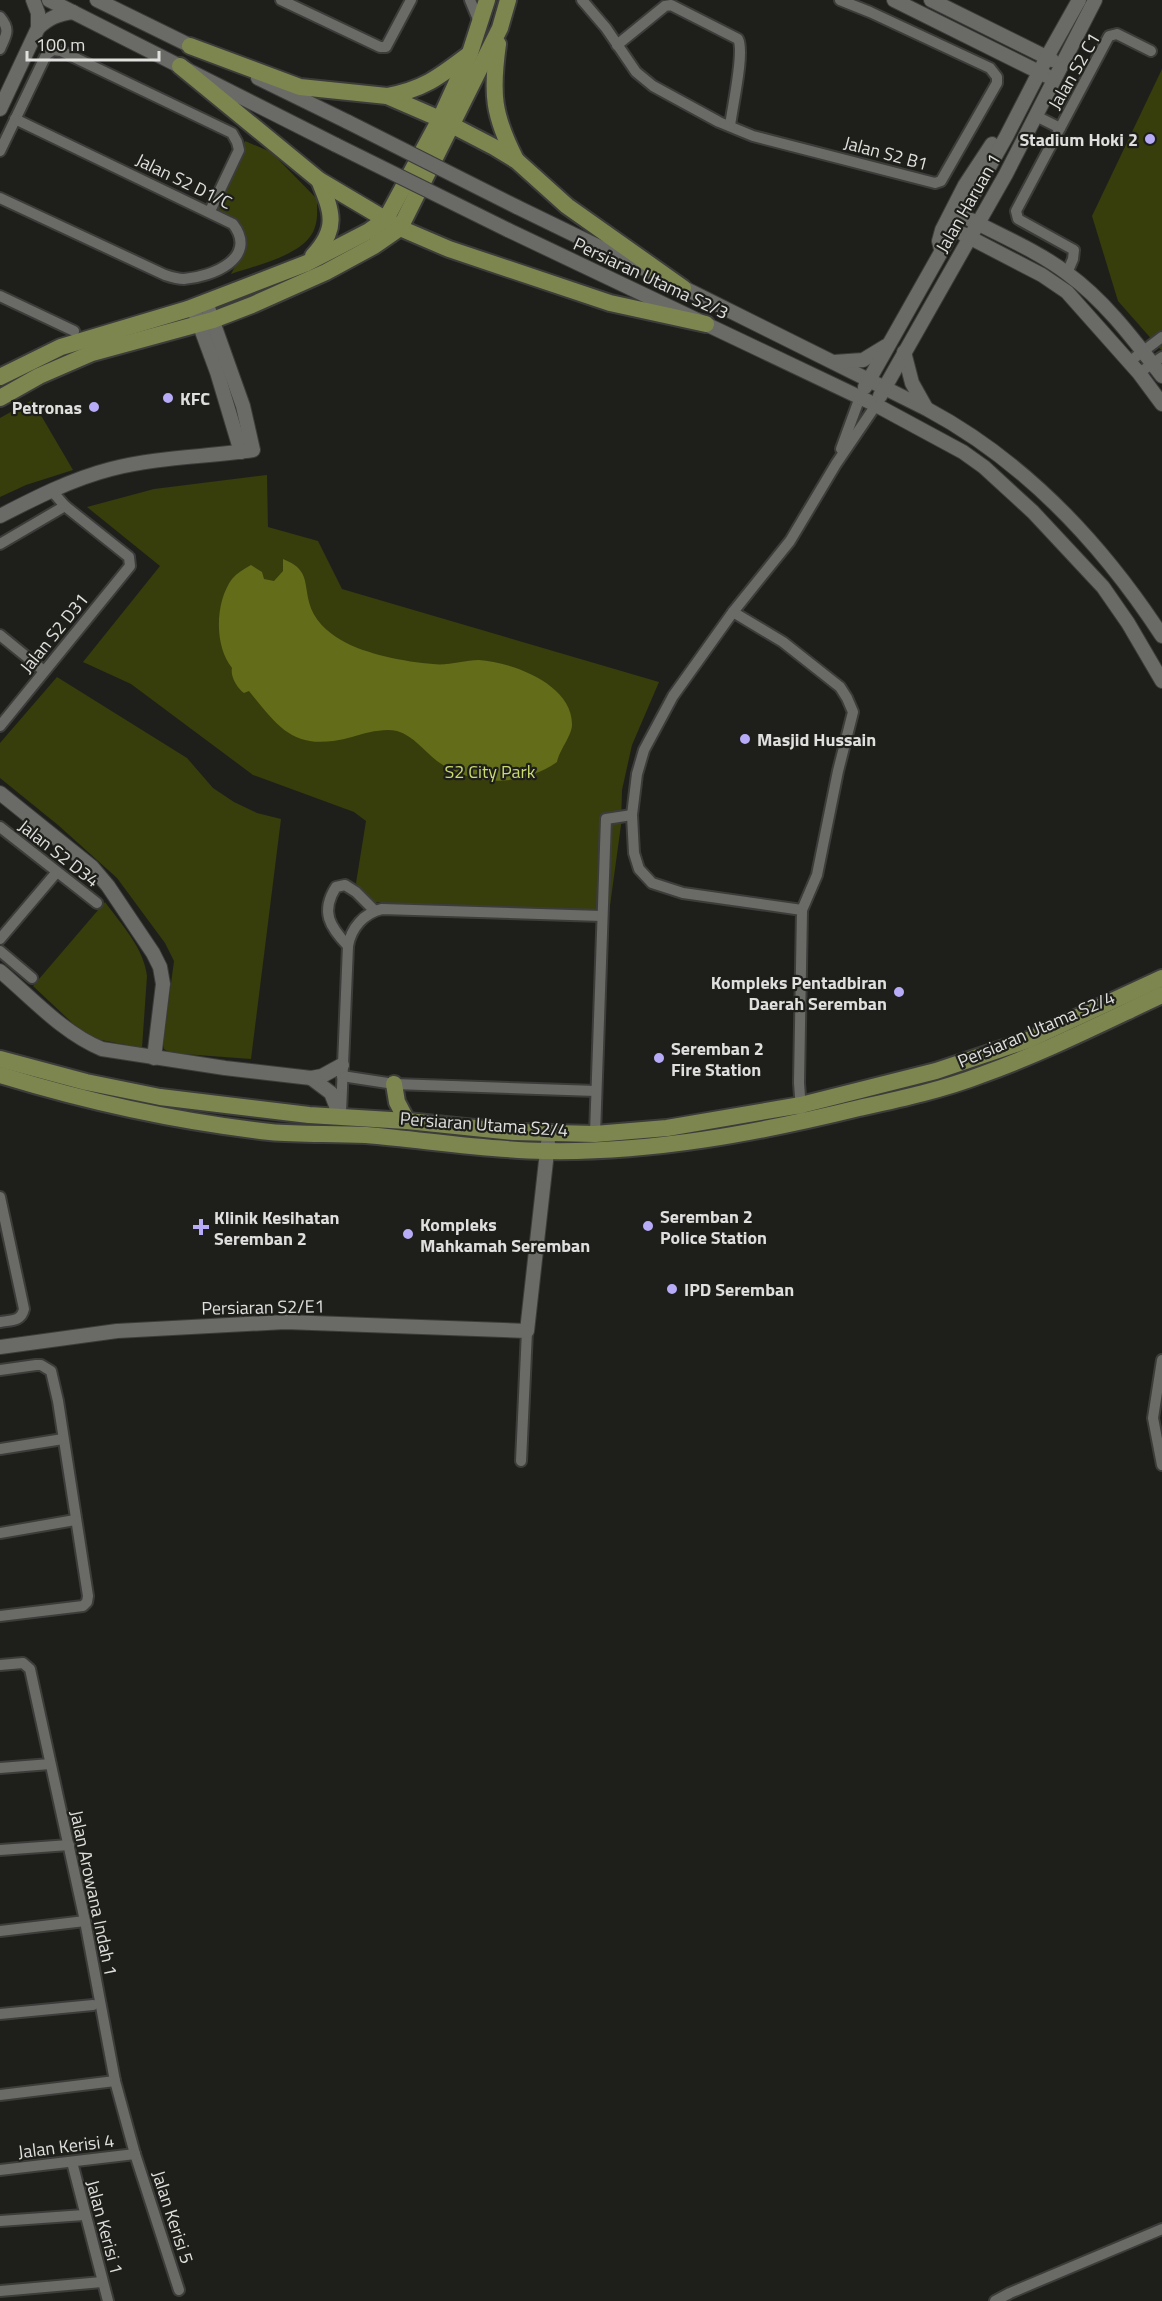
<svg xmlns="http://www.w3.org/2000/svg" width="1162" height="2301" font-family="'Titillium Web',sans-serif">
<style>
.green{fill:#383d0c}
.water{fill:#626c19}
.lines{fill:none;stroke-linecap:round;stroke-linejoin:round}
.street-casing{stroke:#3c3d3a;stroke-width:14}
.secondary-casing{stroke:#3c3d3a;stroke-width:16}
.primary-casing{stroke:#3c3d3a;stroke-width:20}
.street{stroke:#6a6a67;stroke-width:10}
.secondary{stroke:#6a6a67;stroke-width:14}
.primary{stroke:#7e8650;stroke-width:16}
.secondary-bridge-casing{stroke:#3c3d3a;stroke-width:16;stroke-linecap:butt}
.secondary-bridge{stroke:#6a6a67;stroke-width:14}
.poi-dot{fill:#b8abf7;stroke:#1e1f1b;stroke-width:2}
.labels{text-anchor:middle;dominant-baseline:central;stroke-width:4.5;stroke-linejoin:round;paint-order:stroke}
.street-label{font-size:18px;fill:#dfe0de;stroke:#1e1f1b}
.poi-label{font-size:18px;font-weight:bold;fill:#dfe0de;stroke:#1e1f1b;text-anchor:start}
.park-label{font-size:18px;fill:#cbda6e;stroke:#1e1f1b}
</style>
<rect width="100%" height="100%" fill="#1e1f1b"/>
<g class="green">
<polygon points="1162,69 1162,351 1118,301 1092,216"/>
<path d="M245 141 271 152 317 199C317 208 318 219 315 227 307 255 256 265 231 274 253 234 254 232 215 208Z"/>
<polygon points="32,400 73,470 26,485 0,497 0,418"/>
<polygon points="267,475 268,527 318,541 342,589 659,682 632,745 622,790 621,825 609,913 370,902 356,883 366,821 354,812 253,775 131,684 83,662 160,566 87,507 154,489"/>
<polygon points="57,677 187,758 213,788 234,802 257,813 281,819 251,1059 170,1053 164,1049 163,1043 174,961 165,943 117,878 58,825 0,778 0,743"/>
<path d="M105 902C121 924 144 948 147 976L142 1048 96 1039 83 1033 33 986Z"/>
</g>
<path class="water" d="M283 559C308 569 304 580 309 602 313 619 327 632 341 640 364 654 406 662 433 664 448 666 464 660 479 660 511 662 573 684 572 725 572 735 559 751 557 762 521 787 473 787 437 761 424 751 414 736 397 731 383 728 366 733 352 737 296 752 281 731 249 691L244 693C237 688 230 676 232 668 214 646 215 602 232 579 237 573 244 569 251 565L262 572 264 579 274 581 283 571Z"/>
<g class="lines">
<defs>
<g id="street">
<polyline points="281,0 380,47 386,47 411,0"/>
<polyline points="470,0 480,24"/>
<polyline points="582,0 606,28 636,72 653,86 719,122 753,136 935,183 941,181 997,83 997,77 990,68 870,12 840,0"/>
<path d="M0 17C11 30 6 35 0 49"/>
<path d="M617 45 665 6 671 5 738 39C745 52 732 108 730 126"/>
<polyline points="1036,116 1060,128"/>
<polyline points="0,151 46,55 53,50 61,51 232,133 237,142 239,150 210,211"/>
<path d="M0 198 165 275C171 277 177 279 184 279 212 277 259 258 233 224L15 119"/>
<polyline points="1067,273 1073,259 1074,250 1018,219 1016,211 1109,36 1117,34 1151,51"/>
<polyline points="0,296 74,331"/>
<polyline points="1129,362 1162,337"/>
<polyline points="1139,373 1162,357"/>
<polyline points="841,449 860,397"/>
<polyline points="0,544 65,506"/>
<polyline points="733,612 783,642 840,687 847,698 853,712 838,771 817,875 802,910"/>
<polyline points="0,635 44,671"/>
<polyline points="0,726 130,566 129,557 65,506 52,491"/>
<polyline points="0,827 97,903"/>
<polyline points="0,939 56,873"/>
<path d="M348 946C330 927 320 912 336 887L345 885 356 892 374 910"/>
<polyline points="0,951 32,978"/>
<polyline points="342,1076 394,1084 596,1091"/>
<polyline points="801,1110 799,1083 802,910 683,893 652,883 639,869 634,853 632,815 637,774 644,750 673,696 733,612 790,541 836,464 876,405"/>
<path d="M341 1112 348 946C351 928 364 913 382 909L602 916"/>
<polyline points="595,1134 606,819 632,815"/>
<path d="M0 1197 24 1309C21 1322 11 1320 0 1322"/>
<polyline points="1162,1360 1153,1418 1162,1465"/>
<polyline points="0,1370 36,1365 41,1365 51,1371 58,1401 88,1596 87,1602 83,1606 0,1616"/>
<polyline points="0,1449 63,1439"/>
<polyline points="521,1461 527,1331"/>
<polyline points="0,1533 75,1520"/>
<polyline points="0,1665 23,1663 30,1669 85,1921 115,2081 135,2154 179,2290"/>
<polyline points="0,1768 50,1764"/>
<polyline points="0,1850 69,1845"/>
<polyline points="0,1931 85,1921"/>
<polyline points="0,2014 93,2005"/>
<polyline points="0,2095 115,2081"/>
<polyline points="72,2162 108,2301"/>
<polyline points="0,2170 135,2154"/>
<polyline points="0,2221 84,2215"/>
<polyline points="0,2291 102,2282"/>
<polyline points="995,2301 1010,2293 1162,2229"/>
</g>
<g id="secondary">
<polyline points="33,0 38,13 38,28"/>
<polyline points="49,0 336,145"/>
<polyline points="97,0 197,49"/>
<polyline points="894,0 1047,76"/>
<polyline points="931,0 1052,60"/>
<polyline points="258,78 348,122"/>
<path d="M0 109 38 28C49 18 58 14 73 12"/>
<polyline points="517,207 653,273"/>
<path d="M971 220C1002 236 1041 253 1068 274 1105 301 1134 340 1162 376"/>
<polyline points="508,230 876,405 963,452 984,467 1033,512 1103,587 1128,623 1162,681"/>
<polyline points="963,234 1042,275 1067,292 1139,373 1162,404"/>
<polyline points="941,249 939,241 942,230 965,185 992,144"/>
<path d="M676 284 927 409C1024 461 1102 544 1162 636"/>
<polyline points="193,307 217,372 241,452"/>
<polyline points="904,352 912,383 926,408"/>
<polyline points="834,362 863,360 886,346"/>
<polyline points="865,387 1006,137 1047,57 1079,0"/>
<polyline points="880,396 1006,174 1095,0"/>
<path d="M0 516C35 498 72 479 111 469 157 457 206 457 253 450L243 406 206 302"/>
<polyline points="0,793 92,867 108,886 153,953 160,967 163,984 154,1058"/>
<path d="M0 971C32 998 63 1033 102 1049L225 1068 311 1078 322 1076 342 1065"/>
<polyline points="311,1078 331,1093 340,1116"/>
<polyline points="0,1347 117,1331 285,1322 527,1331 548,1143"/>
</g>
<g id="primary">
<path d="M498 44C491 94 493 115 516 160"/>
<polyline points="190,46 300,87 387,96 440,119 494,147 517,161 567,206 683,288"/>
<polyline points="180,66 319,180 400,228 449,249 610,303 706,324"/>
<path d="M387 96C424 89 439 77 468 55"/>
<path d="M313 256C339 228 332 212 319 180"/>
<polyline points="0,377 61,347 188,309 307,263 369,231 386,219 440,119 470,53 487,0"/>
<polyline points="0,398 39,376 92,353 213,320 252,305 326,272 374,246 400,228 500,28 508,0"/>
<polyline points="0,1059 86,1082 160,1097 309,1115 407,1121 514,1132 595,1134 667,1128 801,1105 936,1071 1028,1040 1162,978"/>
<path d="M0 1075C88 1102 179 1122 270 1132 302 1135 334 1133 366 1135 425 1140 485 1150 545 1151 651 1153 757 1133 859 1108 900 1099 942 1090 981 1075 1043 1053 1102 1023 1162 995"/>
<polyline points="394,1084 397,1102 407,1121"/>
</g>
</defs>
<use href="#street" class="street-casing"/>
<use href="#secondary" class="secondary-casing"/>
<use href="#primary" class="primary-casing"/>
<use href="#street" class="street"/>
<use href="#secondary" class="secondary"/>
<use href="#primary" class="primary"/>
<defs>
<g id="secondary-bridge">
<polyline points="348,122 517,207"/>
<polyline points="336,145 508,230"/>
</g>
</defs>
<use href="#secondary-bridge" class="secondary-bridge-casing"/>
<use href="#secondary-bridge" class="secondary-bridge"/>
</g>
<g class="poi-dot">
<circle cx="1150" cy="139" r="6"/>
<circle cx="168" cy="398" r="6"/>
<circle cx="94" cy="407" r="6"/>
<circle cx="745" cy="739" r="6"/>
<circle cx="899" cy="992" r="6"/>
<circle cx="659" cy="1058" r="6"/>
<circle cx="648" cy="1226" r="6"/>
<path d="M198 1218h6v6h6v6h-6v6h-6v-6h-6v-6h6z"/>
<circle cx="408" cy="1234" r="6"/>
<circle cx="672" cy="1289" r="6"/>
</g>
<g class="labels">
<g class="street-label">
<text transform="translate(1074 71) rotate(-60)">Jalan S2 C1</text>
<text transform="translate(886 153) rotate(15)">Jalan S2 B1</text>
<text transform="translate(184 181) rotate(26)">Jalan S2 D1/C</text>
<text transform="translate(968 203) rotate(-60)">Jalan Haruan 1</text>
<text transform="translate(651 278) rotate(25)">Persiaran Utama S2/3</text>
<text transform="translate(54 633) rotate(-51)">Jalan S2 D31</text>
<text transform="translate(59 853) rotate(38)">Jalan S2 D34</text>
<text transform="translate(1036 1029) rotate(-23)">Persiaran Utama S2/4</text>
<text transform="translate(484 1124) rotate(4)">Persiaran Utama S2/4</text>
<text transform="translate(263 1307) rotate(-1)">Persiaran S2/E1</text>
<text transform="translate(94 1893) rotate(78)">Jalan Arowana Indah 1</text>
<text transform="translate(66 2146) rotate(-7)">Jalan Kerisi 4</text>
<text transform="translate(173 2217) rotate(72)">Jalan Kerisi 5</text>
<text transform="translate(105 2227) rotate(75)">Jalan Kerisi 1</text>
</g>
<g class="poi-label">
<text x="1138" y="139" text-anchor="end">Stadium Hoki 2</text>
<text x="180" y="398">KFC</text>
<text x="82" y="407" text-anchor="end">Petronas</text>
<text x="757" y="739">Masjid Hussain</text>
<text x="887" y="982" text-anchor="end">Kompleks Pentadbiran<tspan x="887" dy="21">Daerah Seremban</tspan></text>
<text x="671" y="1048">Seremban 2<tspan x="671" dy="21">Fire Station</tspan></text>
<text x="660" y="1216">Seremban 2<tspan x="660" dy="21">Police Station</tspan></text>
<text x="214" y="1217">Klinik Kesihatan<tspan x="214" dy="21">Seremban 2</tspan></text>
<text x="420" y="1224">Kompleks<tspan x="420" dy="21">Mahkamah Seremban</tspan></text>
<text x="684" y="1289">IPD Seremban</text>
</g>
<g class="park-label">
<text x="490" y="771">S2 City Park</text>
</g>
</g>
<path d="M27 51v9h132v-9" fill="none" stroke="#dfe0de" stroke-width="3"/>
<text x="36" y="51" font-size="18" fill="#dfe0de" stroke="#1e1f1b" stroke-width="4.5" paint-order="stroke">100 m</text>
</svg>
